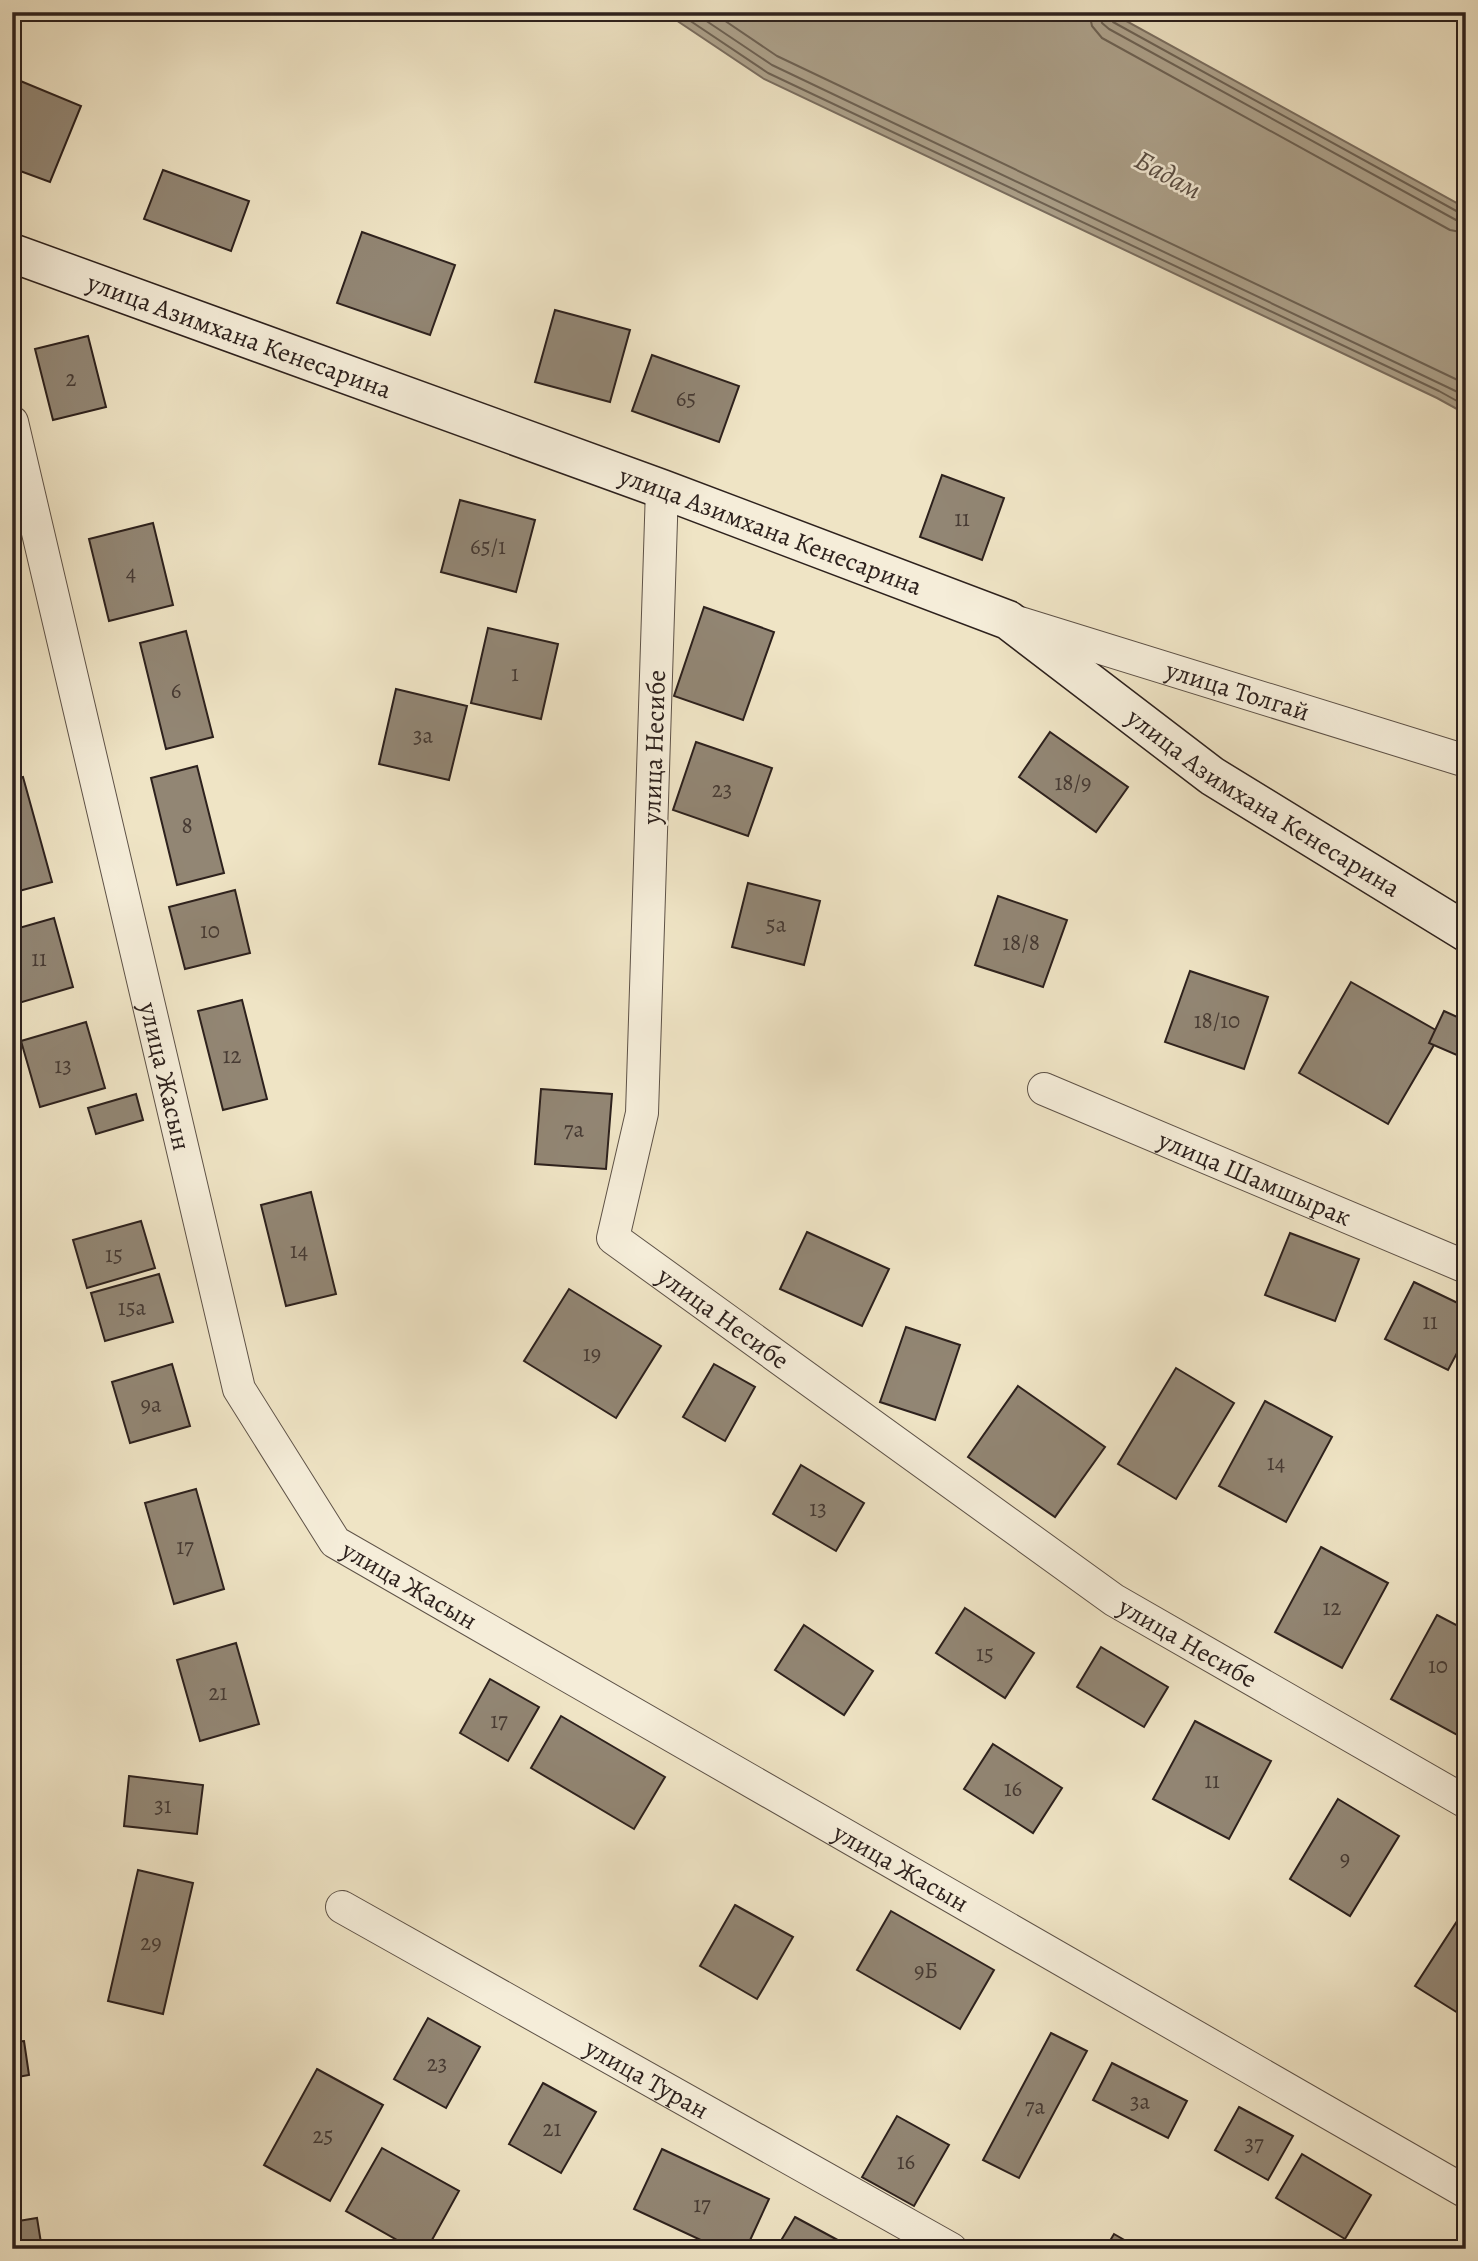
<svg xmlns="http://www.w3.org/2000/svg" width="1478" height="2261" font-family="Alegreya,serif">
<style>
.water{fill:#ada28c;stroke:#7a6e60;stroke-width:2}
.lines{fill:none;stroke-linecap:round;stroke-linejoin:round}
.shore{stroke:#6d6254;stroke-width:2}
.building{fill:#928674;stroke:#2d211d;stroke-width:2}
.street-casing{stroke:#5e5247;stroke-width:34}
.secondary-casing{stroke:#2d211d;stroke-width:41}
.street{stroke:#f5edd9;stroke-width:32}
.secondary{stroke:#f5edd9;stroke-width:38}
.labels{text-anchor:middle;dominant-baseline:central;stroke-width:5;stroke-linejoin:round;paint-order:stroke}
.number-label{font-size:23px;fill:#463a33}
.street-label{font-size:26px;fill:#2d211d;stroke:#f5edd9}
.water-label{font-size:28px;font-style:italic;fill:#5a4e44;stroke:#f5edd9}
</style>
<rect width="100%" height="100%" fill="#efe4c5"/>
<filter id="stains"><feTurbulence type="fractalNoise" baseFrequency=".00286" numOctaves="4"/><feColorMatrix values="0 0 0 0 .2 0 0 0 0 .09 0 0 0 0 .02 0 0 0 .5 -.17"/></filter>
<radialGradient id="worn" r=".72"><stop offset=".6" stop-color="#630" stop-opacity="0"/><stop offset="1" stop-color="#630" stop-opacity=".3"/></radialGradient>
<polygon class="water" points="664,12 1110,12 1466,208 1466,414 1437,398 764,79"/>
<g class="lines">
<g class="shore">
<polyline points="677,12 768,73 1439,391 1466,406"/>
<polyline points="693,12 772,65 1466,396"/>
<polyline points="712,12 777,56 1466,384"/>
<polyline points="1089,12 1092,26 1102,38 1450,230 1466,233"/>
<polyline points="1100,12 1102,23 1109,29 1456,220 1466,222"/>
<polyline points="1109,12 1113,22 1460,213 1466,214"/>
</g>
</g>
<g class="building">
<polygon points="18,80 81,106 50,182 12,168 12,95"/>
<polygon points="163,170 249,201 231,251 144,219"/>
<polygon points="362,232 455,265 430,335 337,303"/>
<polygon points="555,310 630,330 610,402 535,382"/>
<polygon points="88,336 106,407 53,420 35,349"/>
<polygon points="652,355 739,386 719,442 632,411"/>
<polygon points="942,475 1004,498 982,560 920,537"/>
<polygon points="460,500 535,520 516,592 441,572"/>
<polygon points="153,523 173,605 109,621 89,539"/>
<polygon points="704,607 774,632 743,720 674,696"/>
<polygon points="488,628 558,644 541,719 471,703"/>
<polygon points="186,631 213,737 166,749 140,643"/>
<polygon points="396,689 467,706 449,780 379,764"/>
<polygon points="1050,732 1128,787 1096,832 1019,777"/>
<polygon points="696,742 772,768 748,836 673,810"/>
<polygon points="197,766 224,873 177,885 151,778"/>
<polygon points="23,777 52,882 12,893 12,780"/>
<polygon points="748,883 820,901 804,965 732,947"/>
<polygon points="235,890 250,953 185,969 169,907"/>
<polygon points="998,896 1067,920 1043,987 975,965"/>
<polygon points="54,918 73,987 12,1005 12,930"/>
<polygon points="1190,971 1268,997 1244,1069 1165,1042"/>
<polygon points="1351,982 1441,1033 1388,1124 1299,1073"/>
<polygon points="242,1000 267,1099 223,1110 198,1011"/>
<polygon points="1444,1011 1466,1021 1466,1059 1429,1043"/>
<polygon points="86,1022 105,1088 40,1107 21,1041"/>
<polygon points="541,1089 612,1094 606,1169 535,1164"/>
<polygon points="136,1094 143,1120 96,1134 88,1108"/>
<polygon points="311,1192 336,1294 286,1306 261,1205"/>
<polygon points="141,1221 155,1268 87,1288 73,1240"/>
<polygon points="807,1232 889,1269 862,1326 780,1289"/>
<polygon points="1290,1233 1359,1259 1335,1321 1265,1295"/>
<polygon points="159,1274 173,1322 105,1341 91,1293"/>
<polygon points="1414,1282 1466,1307 1466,1336 1448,1370 1385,1339"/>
<polygon points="569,1289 661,1346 616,1418 524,1361"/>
<polygon points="906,1327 960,1345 935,1420 880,1402"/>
<polygon points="172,1364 190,1426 130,1443 112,1382"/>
<polygon points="714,1364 755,1387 725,1441 683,1417"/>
<polygon points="1176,1368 1234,1403 1176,1499 1118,1464"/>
<polygon points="1018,1386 1105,1447 1055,1517 968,1457"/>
<polygon points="1265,1401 1332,1437 1286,1522 1219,1486"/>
<polygon points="801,1465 864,1503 836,1551 773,1514"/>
<polygon points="196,1489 224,1589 174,1604 145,1503"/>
<polygon points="1321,1547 1388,1583 1342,1668 1275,1632"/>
<polygon points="965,1608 1034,1653 1005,1698 936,1653"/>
<polygon points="1437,1615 1466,1630 1466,1722 1459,1736 1391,1699"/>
<polygon points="804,1625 873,1671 844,1715 775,1670"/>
<polygon points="236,1643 259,1724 200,1741 177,1660"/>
<polygon points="1101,1647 1168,1687 1144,1727 1077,1687"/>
<polygon points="490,1679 539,1707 508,1761 460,1733"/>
<polygon points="561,1716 665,1777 634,1829 531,1768"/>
<polygon points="1195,1721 1271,1761 1229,1839 1153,1799"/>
<polygon points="993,1744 1062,1788 1033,1833 964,1789"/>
<polygon points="129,1776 203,1785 197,1834 124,1826"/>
<polygon points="1338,1799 1399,1836 1350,1916 1290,1879"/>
<polygon points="138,1870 193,1883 163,2014 108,2001"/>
<polygon points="735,1905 793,1937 757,1999 700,1966"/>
<polygon points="891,1911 994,1970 960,2029 857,1970"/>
<polygon points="1463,1912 1466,1914 1466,2018 1415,1986"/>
<polygon points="428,2018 480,2047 446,2108 394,2079"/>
<polygon points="1051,2033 1087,2051 1019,2178 983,2160"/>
<polygon points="24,2041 29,2075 12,2078 12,2042"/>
<polygon points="1112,2063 1187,2101 1168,2138 1093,2100"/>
<polygon points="317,2069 383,2105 330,2201 264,2165"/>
<polygon points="543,2083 596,2112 561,2173 509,2144"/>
<polygon points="1239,2107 1293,2136 1268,2180 1215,2150"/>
<polygon points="897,2116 949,2145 914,2206 862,2177"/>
<polygon points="382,2148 459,2191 427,2249 413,2249 346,2211"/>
<polygon points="662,2149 769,2199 746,2249 720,2249 634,2209"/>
<polygon points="1302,2154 1371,2195 1345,2239 1276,2198"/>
<polygon points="795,2217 847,2245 845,2249 776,2249"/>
<polygon points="37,2218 42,2249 12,2249 12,2222"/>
<polygon points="1114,2234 1140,2249 1105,2249"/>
</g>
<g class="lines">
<defs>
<g id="street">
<path id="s1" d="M12 422 239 1389 335 1542 1466 2192"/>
<path id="s2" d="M662 489 642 1113 613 1238 1114 1600 1466 1802"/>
<path id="s3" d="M1020 623 1466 761"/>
<path id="s4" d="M1044 1089 1466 1267"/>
<path id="s5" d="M342 1907 951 2249"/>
</g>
<g id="secondary">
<path id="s6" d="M12 253 662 489 1008 620 1212 776 1466 932"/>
</g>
</defs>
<use href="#street" class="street-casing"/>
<use href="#secondary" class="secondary-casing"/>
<use href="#street" class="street"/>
<use href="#secondary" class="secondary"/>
</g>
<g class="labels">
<g class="number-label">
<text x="71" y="378">2</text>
<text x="686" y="398">65</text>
<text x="962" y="518">11</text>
<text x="488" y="546">65/1</text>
<text x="131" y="572">4</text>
<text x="515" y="673">1</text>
<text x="176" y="690">6</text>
<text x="423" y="735">3а</text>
<text x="1073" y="782">18/9</text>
<text x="722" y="789">23</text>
<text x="187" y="825">8</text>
<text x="776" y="924">5а</text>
<text x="210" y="930">10</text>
<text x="1021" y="942">18/8</text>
<text x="39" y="958">11</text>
<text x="1217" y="1020">18/10</text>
<text x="232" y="1055">12</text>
<text x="63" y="1065">13</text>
<text x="574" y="1129">7а</text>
<text x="299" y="1250">14</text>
<text x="114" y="1254">15</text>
<text x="132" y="1307">15а</text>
<text x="1430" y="1321">11</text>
<text x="592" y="1353">19</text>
<text x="151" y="1404">9а</text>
<text x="1276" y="1462">14</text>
<text x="818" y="1508">13</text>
<text x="185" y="1546">17</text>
<text x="1332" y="1607">12</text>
<text x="985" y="1653">15</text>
<text x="1438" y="1665">10</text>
<text x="218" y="1692">21</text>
<text x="499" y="1720">17</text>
<text x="1212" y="1780">11</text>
<text x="1013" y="1788">16</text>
<text x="163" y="1805">31</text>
<text x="1345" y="1858">9</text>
<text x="151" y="1942">29</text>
<text x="926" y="1970">9Б</text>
<text x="437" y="2063">23</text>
<text x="1140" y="2101">3а</text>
<text x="1035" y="2106">7а</text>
<text x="552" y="2128">21</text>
<text x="323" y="2135">25</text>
<text x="1254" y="2143">37</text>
<text x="906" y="2161">16</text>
<text x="702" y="2204">17</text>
</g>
<g class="street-label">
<text stroke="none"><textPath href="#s6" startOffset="242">улица Азимхана Кенесарина</textPath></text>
<text stroke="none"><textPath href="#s6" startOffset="808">улица Азимхана Кенесарина</textPath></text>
<text stroke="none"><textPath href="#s3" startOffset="228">улица Толгай</textPath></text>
<text transform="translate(654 747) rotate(-88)">улица Несибе</text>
<text stroke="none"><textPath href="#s6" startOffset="1376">улица Азимхана Кенесарина</textPath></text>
<text stroke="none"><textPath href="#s1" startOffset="672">улица Жасын</textPath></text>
<text stroke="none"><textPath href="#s4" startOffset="229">улица Шамшырак</textPath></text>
<text stroke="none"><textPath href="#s2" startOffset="889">улица Несибе</textPath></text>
<text stroke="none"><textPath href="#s1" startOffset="1260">улица Жасын</textPath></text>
<text stroke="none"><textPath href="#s2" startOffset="1456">улица Несибе</textPath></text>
<text stroke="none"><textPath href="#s1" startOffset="1827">улица Жасын</textPath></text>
<text stroke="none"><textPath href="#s5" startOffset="350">улица Туран</textPath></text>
</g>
<g class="water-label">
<text transform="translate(1168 175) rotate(29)">Бадам</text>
</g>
</g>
<rect width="1478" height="2261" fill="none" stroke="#efe4c5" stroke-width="42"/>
<rect x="14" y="14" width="1450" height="2233" fill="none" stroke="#2d211d" stroke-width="3.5"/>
<rect x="21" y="21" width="1436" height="2219" fill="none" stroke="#2d211d" stroke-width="2"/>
<rect width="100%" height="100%" filter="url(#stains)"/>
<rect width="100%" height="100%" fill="url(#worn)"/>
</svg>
